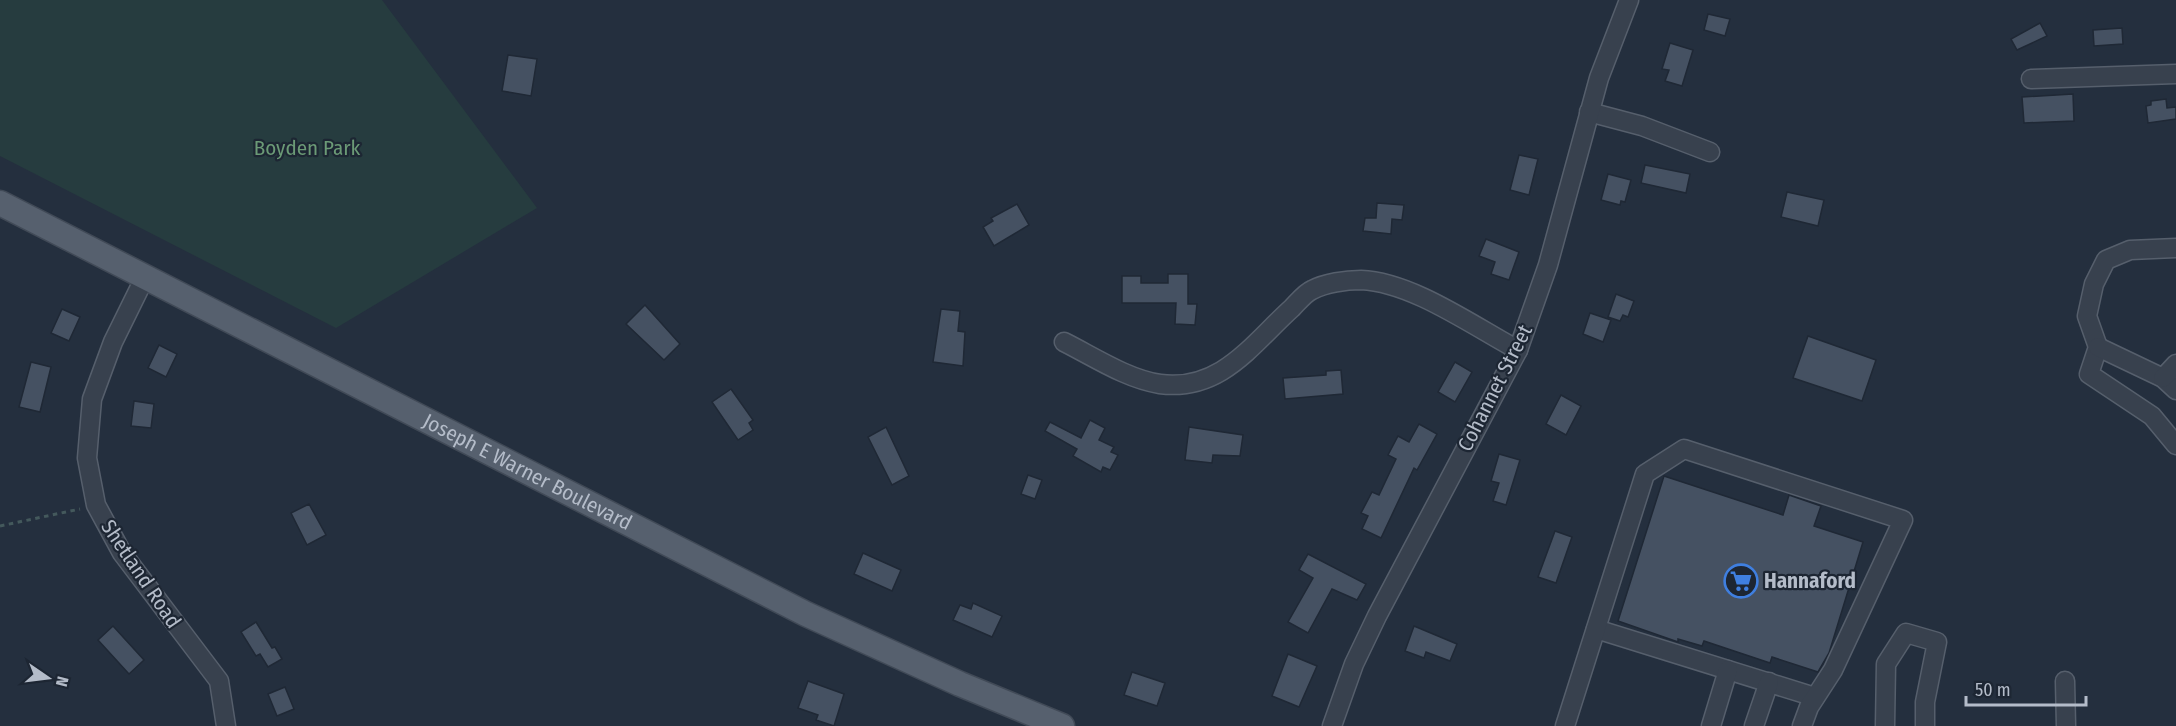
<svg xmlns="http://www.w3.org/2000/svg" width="2176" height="726" font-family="'Fira Sans Condensed',sans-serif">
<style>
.green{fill:#263c3f}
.building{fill:#455162;stroke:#1f2835;stroke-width:1.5}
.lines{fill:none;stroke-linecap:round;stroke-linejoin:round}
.minor-casing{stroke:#565f6c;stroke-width:21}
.major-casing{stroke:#414a57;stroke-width:27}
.path{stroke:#44595c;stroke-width:3;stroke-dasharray:4.5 4.5;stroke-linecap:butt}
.minor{stroke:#38414e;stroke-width:18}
.major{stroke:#56606e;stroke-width:24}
.labels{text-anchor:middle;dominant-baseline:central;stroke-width:4.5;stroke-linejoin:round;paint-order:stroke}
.park-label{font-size:21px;fill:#6b9a76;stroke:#1d2633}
.street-label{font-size:21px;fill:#b4bcc9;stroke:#1d2633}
.poi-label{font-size:21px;font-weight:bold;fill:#b4bcc9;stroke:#1d2633;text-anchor:start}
</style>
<rect width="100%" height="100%" fill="#242f3e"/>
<polygon class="green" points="0,0 382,0 537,208 336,328 0,156"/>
<g class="building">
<polygon points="1708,14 1730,19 1725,36 1704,30"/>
<polygon points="2040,23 2047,36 2017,50 2011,39"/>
<polygon points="2122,28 2123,44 2094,46 2093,30"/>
<polygon points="1670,43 1693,50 1682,86 1665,81 1669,70 1662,69"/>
<polygon points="508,55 537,59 531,96 502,91"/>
<polygon points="2073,94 2074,121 2024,123 2022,97"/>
<polygon points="2166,99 2167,108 2176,107 2176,119 2148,123 2146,106 2151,105 2151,101"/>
<polygon points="1519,155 1538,159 1529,195 1510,190"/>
<polygon points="1645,165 1690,174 1686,193 1641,183"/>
<polygon points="1608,174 1631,180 1625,202 1621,201 1620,205 1601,200"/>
<polygon points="1787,192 1824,200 1818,226 1781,217"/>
<polygon points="1377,203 1404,205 1402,220 1392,219 1391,234 1363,231 1365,218 1376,218"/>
<polygon points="1017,204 1029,225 994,246 983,227 993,221 991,218"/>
<polygon points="1486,239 1519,252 1509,280 1491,274 1495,262 1479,256"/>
<polygon points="1168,274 1188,274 1188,304 1197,304 1195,325 1175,324 1176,303 1122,303 1122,276 1141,276 1141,283 1168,283"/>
<polygon points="1616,294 1634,301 1628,317 1623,315 1620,321 1608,317"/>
<polygon points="645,305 680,344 664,360 626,324"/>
<polygon points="62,309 80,317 69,341 51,333"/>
<polygon points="941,309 960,311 958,331 965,332 963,366 933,362"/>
<polygon points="1590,313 1611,320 1603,342 1583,334"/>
<polygon points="1808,336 1876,360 1862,401 1793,378"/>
<polygon points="159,345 177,354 166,377 148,368"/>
<polygon points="31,362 51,367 40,412 19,407"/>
<polygon points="1455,362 1472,372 1455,402 1438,392"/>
<polygon points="1341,370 1343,394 1285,399 1283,378 1326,375 1326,371"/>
<polygon points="731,389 753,420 749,423 753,430 738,440 712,402"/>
<polygon points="1561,395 1581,406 1566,435 1546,424"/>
<polygon points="134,401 154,404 151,428 131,426"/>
<polygon points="1090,420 1105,428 1099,440 1114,447 1111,452 1118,455 1110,470 1103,467 1101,472 1073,456 1077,449 1045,431 1050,422 1081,438"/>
<polygon points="1419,424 1437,434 1417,470 1414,468 1381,538 1362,529 1368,516 1361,513 1372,492 1379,495 1396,459 1388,455 1398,436 1409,442"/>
<polygon points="886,427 909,476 892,485 868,437"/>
<polygon points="1189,427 1243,435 1240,456 1213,455 1212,463 1185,460"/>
<polygon points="1499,454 1520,460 1506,505 1493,501 1499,483 1491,481"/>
<polygon points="1028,475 1042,480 1035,499 1021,494"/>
<polygon points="1664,476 1783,515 1789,495 1821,506 1814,526 1863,542 1829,653 1818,672 1772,657 1770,663 1704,641 1702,646 1678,639 1678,642 1618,621"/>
<polygon points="309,504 326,535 307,545 291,513"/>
<polygon points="1555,531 1572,537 1556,583 1538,577"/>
<polygon points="863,553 901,570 892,591 854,574"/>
<polygon points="1308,554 1366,584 1357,600 1332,589 1308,633 1288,622 1313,578 1299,570"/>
<polygon points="973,603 1002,616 992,637 953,620 960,605 971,609"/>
<polygon points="256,622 272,648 275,647 282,659 268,667 260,654 256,656 241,632"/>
<polygon points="113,626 144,660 129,674 98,640"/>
<polygon points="1414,626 1457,644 1450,661 1426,652 1424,658 1405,651"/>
<polygon points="1288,654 1317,666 1299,707 1272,696"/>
<polygon points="1132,672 1165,683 1157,706 1124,695"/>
<polygon points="808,681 844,694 834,726 816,720 818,715 798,708"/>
<polygon points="285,687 294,709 277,716 268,694"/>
</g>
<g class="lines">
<defs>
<g id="minor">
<polyline points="2031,79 2176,74"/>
<polyline points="1589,112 1642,126 1710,152"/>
<polyline points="2176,248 2130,250 2106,260 2094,284 2087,316 2098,347 2089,374 2152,416 2176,445"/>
<polyline points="145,277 113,342 92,399 87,458 96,505 122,553 219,681 226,726"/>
<path d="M1064 342C1094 357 1127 379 1160 384 1221 392 1252 344 1292 308 1298 302 1305 293 1312 290 1325 283 1346 280 1361 280 1412 282 1473 326 1518 350"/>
<polyline points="2098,347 2163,378 2176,390"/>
<polyline points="2163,378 2176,364"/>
<polyline points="1596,629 1815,697"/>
<polyline points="2065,681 2066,726"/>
<polyline points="1332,726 1354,664 1377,616 1518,350 1548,265 1599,78 1629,0"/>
<polyline points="1565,726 1645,474 1684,449 1903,520 1833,670 1809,707 1802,726"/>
<polyline points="1711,726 1728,670"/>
<polyline points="1754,726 1769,682"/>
<polyline points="1885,726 1886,664 1906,633 1937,642 1925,702 1925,726"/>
</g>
<g id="major">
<path id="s1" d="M0 203 806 614 960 684 1062 726"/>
</g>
</defs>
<use href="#minor" class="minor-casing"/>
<use href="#major" class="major-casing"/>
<polyline class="path" points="0,526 80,509"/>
<use href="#minor" class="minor"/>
<use href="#major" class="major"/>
</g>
<defs>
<symbol id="supermarket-ring" viewBox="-11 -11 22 22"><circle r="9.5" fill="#1d2633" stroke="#3f7fe0" stroke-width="1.5"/><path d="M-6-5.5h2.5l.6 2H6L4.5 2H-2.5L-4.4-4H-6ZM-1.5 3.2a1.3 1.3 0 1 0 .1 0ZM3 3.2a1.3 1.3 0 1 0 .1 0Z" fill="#3f7fe0"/></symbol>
</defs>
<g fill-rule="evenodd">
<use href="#supermarket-ring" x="1722" y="562" width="38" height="38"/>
</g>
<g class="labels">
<g class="park-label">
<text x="307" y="148">Boyden Park</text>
</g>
<g class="street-label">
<text transform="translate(1495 388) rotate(-63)">Cohannet Street</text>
<text stroke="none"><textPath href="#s1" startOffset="592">Joseph E Warner Boulevard</textPath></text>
<text transform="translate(141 574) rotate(56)">Shetland Road</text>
</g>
<g class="poi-label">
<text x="1764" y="581">Hannaford</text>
</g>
</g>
<g transform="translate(48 678) rotate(104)" stroke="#1d2633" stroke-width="4.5" paint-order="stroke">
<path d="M0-4.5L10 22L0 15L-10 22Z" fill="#b4bcc9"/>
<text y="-9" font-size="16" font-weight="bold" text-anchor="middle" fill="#b4bcc9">N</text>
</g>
<path d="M1966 696v9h120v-9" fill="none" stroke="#b4bcc9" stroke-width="3"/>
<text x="1975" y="696" font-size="18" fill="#b4bcc9" stroke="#1d2633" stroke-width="4.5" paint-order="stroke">50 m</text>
</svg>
